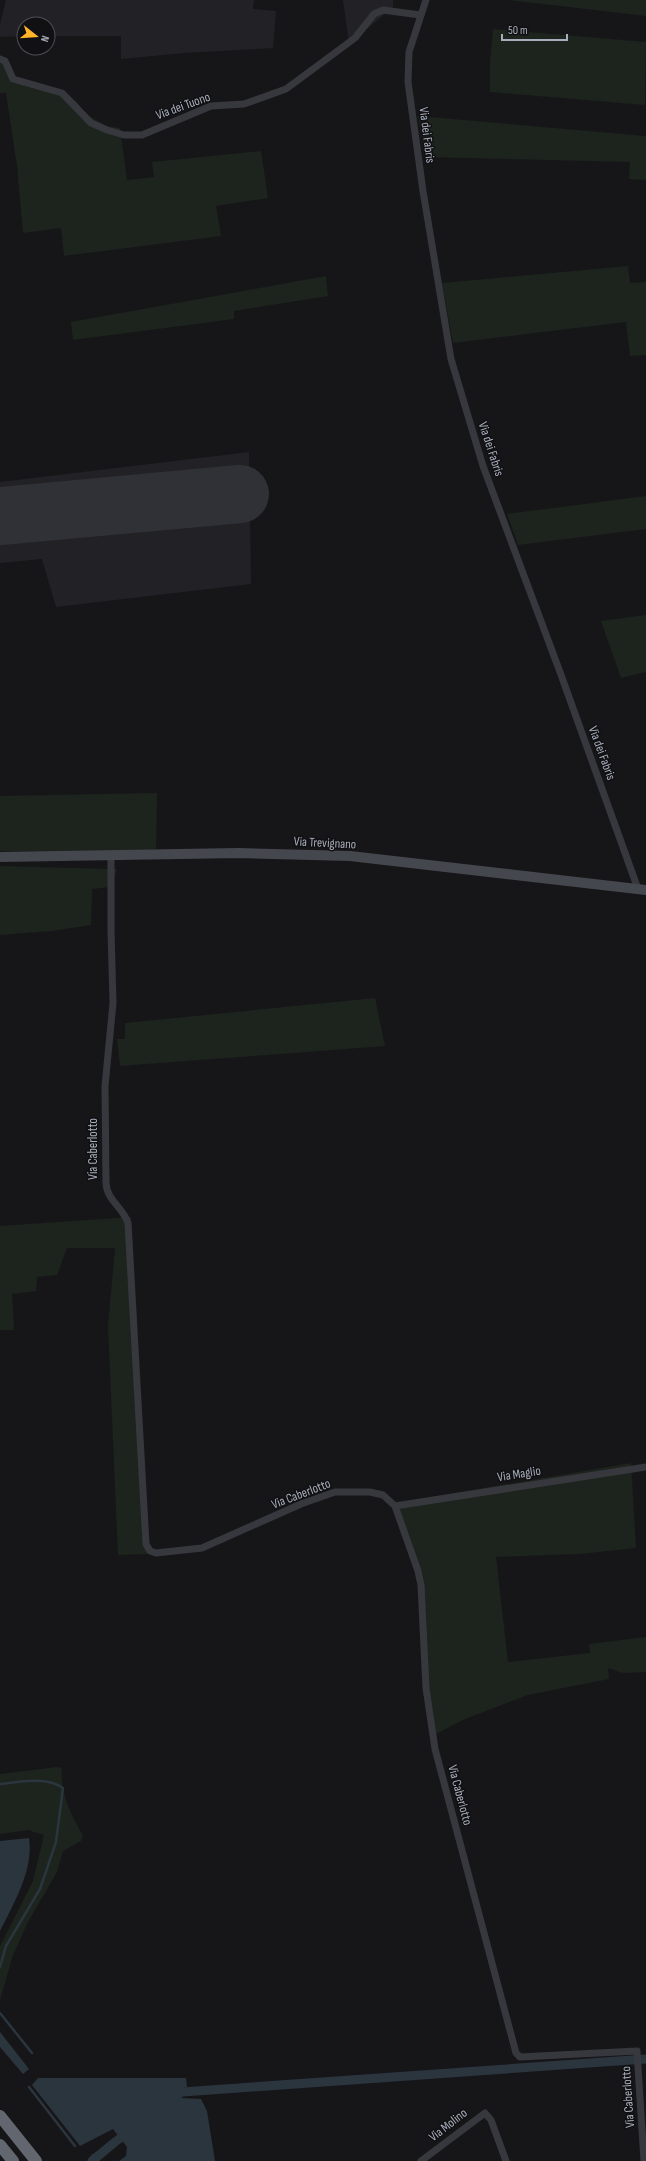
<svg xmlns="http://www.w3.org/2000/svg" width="646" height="2161" font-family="'Sofia Sans Condensed',sans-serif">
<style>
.built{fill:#222226}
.green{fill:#1c241d}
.water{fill:#2b353e}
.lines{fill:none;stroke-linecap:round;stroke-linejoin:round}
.stream{stroke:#2b353e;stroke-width:2.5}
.canal{stroke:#2b353e;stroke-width:9}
.runway{stroke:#303136;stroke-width:58}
.minor{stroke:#37383e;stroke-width:7}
.secondary{stroke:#45474e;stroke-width:10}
.motorway{stroke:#62666f;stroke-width:12}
.labels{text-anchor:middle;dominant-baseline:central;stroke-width:3;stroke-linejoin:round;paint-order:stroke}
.street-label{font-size:13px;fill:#a7adba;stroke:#111114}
</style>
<rect width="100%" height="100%" fill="#161619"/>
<g class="built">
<polygon points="6,0 254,0 253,9 276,11 273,48 184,53 121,59 121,36 48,36 48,24 24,24 24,36 0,37 0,24"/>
<polygon points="343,0 393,0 393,7 349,44"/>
<polygon points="249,452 251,584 56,607 42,559 0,563 0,482"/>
</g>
<g class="green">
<polygon points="508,0 646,0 646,16"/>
<polygon points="493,29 646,42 645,105 490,92 490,63"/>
<polygon points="0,60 15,80 66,95 76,101 86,114 106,126 120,128 127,180 154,177 152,162 261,151 268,198 216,206 221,236 64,256 61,228 23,233 17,166 6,93 0,93"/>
<polygon points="418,116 646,136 646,180 629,179 630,162 425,157"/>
<polygon points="628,266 630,283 646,282 646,355 630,356 626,322 453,343 442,283"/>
<polygon points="326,276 328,296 234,311 234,319 73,340 71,322"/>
<polygon points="646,496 646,529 518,545 507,514"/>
<polygon points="646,615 646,672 621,678 601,621"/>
<polygon points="157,793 156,849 109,853 0,851 0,796"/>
<polygon points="0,866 109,869 117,869 111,887 92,889 91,925 52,931 0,935"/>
<polygon points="375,998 385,1046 120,1066 117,1039 125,1039 125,1023"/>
<polygon points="131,1217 148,1554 118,1555 108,1326 115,1248 67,1248 57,1275 37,1277 36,1291 12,1294 14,1330 0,1330 0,1226"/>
<polygon points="631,1463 636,1548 580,1554 496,1557 508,1662 590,1653 589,1644 646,1637 646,1672 623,1673 608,1668 609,1679 528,1695 465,1719 436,1734 428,1681 422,1587 396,1503"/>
<path d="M57 1767 62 1768C59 1790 71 1816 83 1835L81 1841 63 1851 57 1872 28 1922 13 1955 0 2000V1946L33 1881 44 1835 28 1830 0 1834V1774Z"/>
</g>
<g class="water">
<path d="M29 1838C34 1869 14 1903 0 1931V1841Z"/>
<polygon points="0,2032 29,2069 23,2074 0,2047"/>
<polygon points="38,2078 186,2078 187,2087 180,2089 138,2120 143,2126 181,2098 201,2099 207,2111 215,2161 119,2161 126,2156 127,2147 113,2129 80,2146 32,2085"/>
</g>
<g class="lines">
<g class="stream">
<path d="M0 1784C19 1782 46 1776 63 1788L56 1842 40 1889 6 1946 0 1967"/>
<polyline points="0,2013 32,2053"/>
<polyline points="29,2087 75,2146"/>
<polyline points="92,2156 115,2142"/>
</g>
<polyline class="canal" points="92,2161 115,2142 182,2092 646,2059"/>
<polyline class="runway" points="0,516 240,494"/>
<g class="minor">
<polyline points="426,0 409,52 408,82 423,191 451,359 483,466 560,672 638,889"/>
<polyline points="0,59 5,61 13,79 62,93 91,123 107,130 124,135 142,135 211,106 244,104 286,89 355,38 374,14 383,10 420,15"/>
<path d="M111 856V931L113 1003 105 1086 106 1183C107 1201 123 1207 128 1223L146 1544 150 1551 156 1553 202 1548 301 1504 335 1492H370L383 1495 395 1506 418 1571 421 1585 426 1688 435 1749 516 2053 520 2057 637 2051 644 2161"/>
<polyline points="395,1506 646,1467"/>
<polyline points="421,2161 485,2113 491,2120 506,2161"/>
</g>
<polyline class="secondary" points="0,857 239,853 350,856 646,890"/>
<g class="motorway">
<polyline points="0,2116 36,2161"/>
<polyline points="0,2145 13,2161"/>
</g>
</g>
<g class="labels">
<g class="street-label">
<text transform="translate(183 106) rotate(-20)">Via dei Tuono</text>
<text transform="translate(427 135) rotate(83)">Via dei Fabris</text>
<text transform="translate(491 449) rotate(72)">Via dei Fabris</text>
<text transform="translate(602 753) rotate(70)">Via dei Fabris</text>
<text transform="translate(325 843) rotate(3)">Via Trevignano</text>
<text transform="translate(93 1149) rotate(-90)">Via Caberlotto</text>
<text transform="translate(519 1474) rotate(-9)">Via Maglio</text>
<text transform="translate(301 1494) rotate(-21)">Via Caberlotto</text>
<text transform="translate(460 1795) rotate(75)">Via Caberlotto</text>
<text transform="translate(628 2097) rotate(-94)">Via Caberlotto</text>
<text transform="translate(448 2125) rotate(-38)">Via Molino</text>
</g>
</g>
<g transform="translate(36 36) rotate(107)"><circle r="19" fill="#111114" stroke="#4d4f56"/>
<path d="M0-3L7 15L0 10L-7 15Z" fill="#ffb728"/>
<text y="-6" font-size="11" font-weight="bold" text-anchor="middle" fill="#a7adba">N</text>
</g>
<path d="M502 34v6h65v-6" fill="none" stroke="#a7adba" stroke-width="2"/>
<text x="508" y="34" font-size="12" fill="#a7adba" stroke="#111114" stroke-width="3" paint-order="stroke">50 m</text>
</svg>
